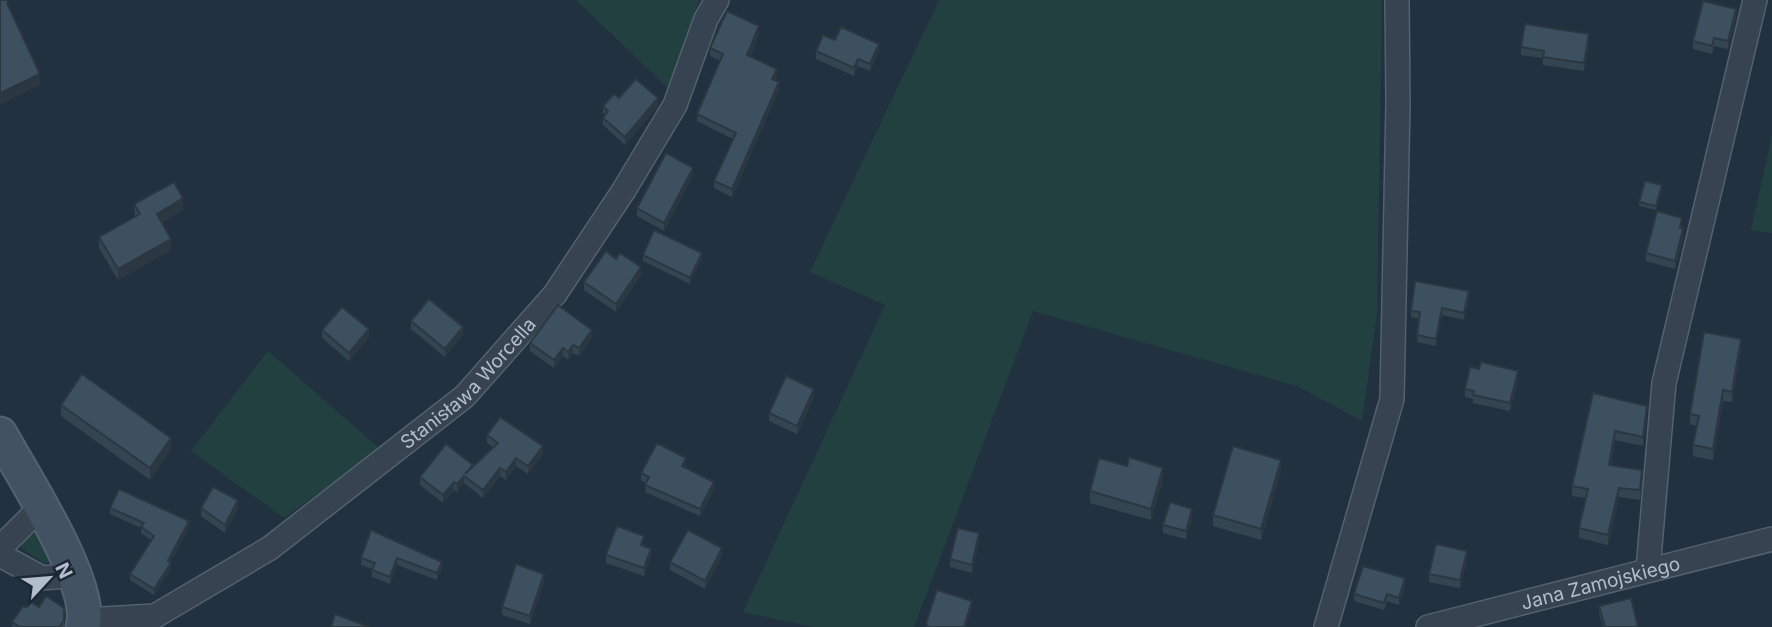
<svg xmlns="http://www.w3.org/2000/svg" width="1772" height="627" font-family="Inter,sans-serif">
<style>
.green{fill:#234041}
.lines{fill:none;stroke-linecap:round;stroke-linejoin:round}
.street-casing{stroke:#54616e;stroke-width:26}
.secondary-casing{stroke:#54616e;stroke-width:37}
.street{stroke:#364350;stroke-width:23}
.secondary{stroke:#435263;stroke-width:33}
.wall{fill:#344552}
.shaded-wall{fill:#2b3842}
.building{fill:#3d505f;stroke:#2b3842;stroke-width:2}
.labels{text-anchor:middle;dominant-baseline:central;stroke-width:6;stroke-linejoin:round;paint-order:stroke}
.street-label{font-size:19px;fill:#b2becb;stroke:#1b2835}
</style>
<rect width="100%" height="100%" fill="#213140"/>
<g class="green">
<polygon points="576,0 699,0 668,88"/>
<polygon points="939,0 1382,0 1377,314 1362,421 1297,386 1033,311 914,627 813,627 743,612 885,305 810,272"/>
<polygon points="1772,135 1772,233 1751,230"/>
<polygon points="268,351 380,449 284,518 191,451"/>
<polygon points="34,532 49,561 46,564 21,548 27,535"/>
</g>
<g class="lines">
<defs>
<g id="street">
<polyline points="0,548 40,508"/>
<polyline points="0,555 42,578 76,575"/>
<polyline points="1648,569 1664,383 1755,0"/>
<path id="s1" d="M85 620 155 616 270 548 465 396 555 294 624 190 675 105 706 19 717 0"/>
<polyline points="1326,627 1392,399 1398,103 1397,0"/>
<path id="s2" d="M1428 627 1772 539"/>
</g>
<path id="secondary" d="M0 434C22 474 95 586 83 627"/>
</defs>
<use href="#street" class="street-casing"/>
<use href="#secondary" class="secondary-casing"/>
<use href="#street" class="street"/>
<use href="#secondary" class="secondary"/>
</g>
<g class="wall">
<polygon points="1736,17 1728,49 1714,46 1712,54 1693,49 1693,41"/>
<polygon points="759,34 750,57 777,77 775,81 779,90 732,197 714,188 714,181 733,139 697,121 697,114 721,61 710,56 710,48"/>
<polygon points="835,40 879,51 870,71 858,66 854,76 816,59 816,51"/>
<polygon points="1589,42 1584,71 1543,65 1543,58 1521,55 1521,47"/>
<polygon points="619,98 658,106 625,145 603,125 603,118 605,115 603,113 603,106"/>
<polygon points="693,175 664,231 637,216 637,208"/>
<polygon points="1662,189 1656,210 1639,206 1639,202"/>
<polygon points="134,204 183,210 162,222 171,250 118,280 99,248 99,237 135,217"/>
<polygon points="1682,226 1682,229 1683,237 1675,269 1646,261 1646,253"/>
<polygon points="643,255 702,258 690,284 643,261"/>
<polygon points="616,259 641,275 616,312 584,290 584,282"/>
<polygon points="1469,298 1464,320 1442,315 1436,346 1417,342 1419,319 1411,317 1411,311"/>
<polygon points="411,321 463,335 445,357 411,329"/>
<polygon points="322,330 369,337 349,361 322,338"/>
<polygon points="592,338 579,356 573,353 568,360 563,356 554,368 530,351 530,343"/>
<polygon points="1741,349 1732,402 1723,401 1713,460 1693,456 1693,445 1697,426 1690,424 1690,414"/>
<polygon points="1518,379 1510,411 1473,403 1473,399 1465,397 1465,389"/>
<polygon points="1593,393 1647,416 1643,446 1615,440 1611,465 1642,480 1640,500 1619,497 1608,545 1579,538 1579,528 1586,498 1572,496 1572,486"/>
<polygon points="814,397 797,434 769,421 769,413"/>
<polygon points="61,405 171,449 150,480 61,416"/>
<polygon points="487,435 543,454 528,474 516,466 506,480 500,476 483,498 464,483 457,492 454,490 443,503 420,485 420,477 473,467 493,447 487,443"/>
<polygon points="686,465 685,467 714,489 700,516 645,492 646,483 641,480 641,473"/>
<polygon points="1281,471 1261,540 1213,526 1213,515"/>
<polygon points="1163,480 1151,520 1090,503 1090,491"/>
<polygon points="110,508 189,527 170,563 171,569 154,595 130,580 130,574 151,540 141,533 141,528 110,514"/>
<polygon points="201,508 238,508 225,533 201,516"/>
<polygon points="1192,517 1186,539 1163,533 1163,525"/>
<polygon points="371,530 442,568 437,580 397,565 390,584 372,577 372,569 361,565 361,558"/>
<polygon points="979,541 972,573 950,567 950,559"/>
<polygon points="644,544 643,546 651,556 644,576 606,563 606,555"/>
<polygon points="722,556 705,589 670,570 670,562"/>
<polygon points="1467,559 1460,588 1429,582 1429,574"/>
<polygon points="544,582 530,624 502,615 502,607"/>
<polygon points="1405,585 1399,605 1387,601 1384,610 1354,601 1354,594"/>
<polygon points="1599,606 1638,627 1603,627 1599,613"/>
<polygon points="26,607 64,608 64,627 12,627 12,622"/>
</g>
<g class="shaded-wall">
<polygon points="1736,9 1736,17 1728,49 1728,41"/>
<polygon points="759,26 759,34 747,63 747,55"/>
<polygon points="1589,34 1589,42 1584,71 1584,63"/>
<polygon points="879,44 879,51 870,71 870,64"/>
<polygon points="858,59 858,66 854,76 854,68"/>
<polygon points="777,69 777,77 772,87 772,79"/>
<polygon points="40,74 40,85 0,105 0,93"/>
<polygon points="779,82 779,90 732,197 732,189"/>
<polygon points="658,98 658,106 625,145 625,137"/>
<polygon points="693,168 693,175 664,231 664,223"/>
<polygon points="183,198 183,210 157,225 157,214"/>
<polygon points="1683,229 1683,237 1675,269 1675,261"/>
<polygon points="171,239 171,250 118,280 118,269"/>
<polygon points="702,253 702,258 690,284 690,278"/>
<polygon points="641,267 641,275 616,312 616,304"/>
<polygon points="1469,291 1469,298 1464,320 1464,313"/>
<polygon points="1442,308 1442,315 1436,346 1436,339"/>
<polygon points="463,327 463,335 445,357 445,349"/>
<polygon points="369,329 369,337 349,361 349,353"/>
<polygon points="592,330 592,338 579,356 579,348"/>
<polygon points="1741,339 1741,349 1732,402 1732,392"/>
<polygon points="573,345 573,353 568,360 568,352"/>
<polygon points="563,348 563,356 554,368 554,360"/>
<polygon points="1518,371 1518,379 1510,411 1510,403"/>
<polygon points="814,389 814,397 797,434 797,426"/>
<polygon points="1723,390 1723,401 1713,460 1713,449"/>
<polygon points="1647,406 1647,416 1643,446 1643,437"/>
<polygon points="1615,431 1615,440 1609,474 1609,465"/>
<polygon points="171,438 171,449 150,480 150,468"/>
<polygon points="543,446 543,454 528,474 528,466"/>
<polygon points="516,458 516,466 506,480 506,472"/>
<polygon points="1281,460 1281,471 1261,540 1261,529"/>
<polygon points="500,468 500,476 483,498 483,490"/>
<polygon points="1163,468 1163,480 1151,520 1151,509"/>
<polygon points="464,476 464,483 457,492 457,484"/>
<polygon points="454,482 454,490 443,503 443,495"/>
<polygon points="714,482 714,489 700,516 700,509"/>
<polygon points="1619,488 1619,497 1608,545 1608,535"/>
<polygon points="238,500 238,508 225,533 225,525"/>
<polygon points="1192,509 1192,517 1186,539 1186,531"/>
<polygon points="189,521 189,527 168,567 168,561"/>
<polygon points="979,533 979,541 972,573 972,565"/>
<polygon points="722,548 722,556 705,589 705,581"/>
<polygon points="651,549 651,556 644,576 644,568"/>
<polygon points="1467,551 1467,559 1460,588 1460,580"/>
<polygon points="397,558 397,565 390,584 390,577"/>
<polygon points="442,562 442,568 437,580 437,573"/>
<polygon points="171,563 171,569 154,595 154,589"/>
<polygon points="544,574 544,582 530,624 530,616"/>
<polygon points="1405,578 1405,585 1399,605 1399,598"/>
<polygon points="972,601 972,609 966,627 964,627"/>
</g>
<g class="building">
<polygon points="0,0 8,0 7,3 40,74 0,93"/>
<polygon points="1703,1 1736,9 1728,41 1714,38 1712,46 1693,41"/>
<polygon points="727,11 759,26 747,55 777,69 772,79 779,82 732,189 714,181 736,133 697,114 723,54 710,48"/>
<polygon points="1525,24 1589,34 1584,63 1543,57 1544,51 1521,47"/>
<polygon points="841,27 879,44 870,64 858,59 854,68 816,51 823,35 835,40"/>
<polygon points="636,79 658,98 625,137 603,118 608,111 603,106 614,94 619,98"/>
<polygon points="666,153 693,168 664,223 637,208"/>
<polygon points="1645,181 1662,185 1656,206 1639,202"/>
<polygon points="174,182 183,198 157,214 171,239 118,269 99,237 140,214 134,204"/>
<polygon points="1657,211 1682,218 1680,228 1683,229 1675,261 1646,253"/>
<polygon points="654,230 702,253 690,278 643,255"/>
<polygon points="606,251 616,259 620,253 641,267 616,304 584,282"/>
<polygon points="1415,281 1469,291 1464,313 1442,308 1436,339 1417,335 1420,312 1411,311"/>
<polygon points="429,299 463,327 445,349 411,321"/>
<polygon points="558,305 592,330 579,348 573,345 568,352 563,348 554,360 530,343"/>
<polygon points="342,307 369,329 349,353 322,330"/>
<polygon points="1704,332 1741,339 1732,392 1723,390 1713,449 1693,445 1699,416 1690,414"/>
<polygon points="1481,362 1518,371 1510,403 1473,395 1474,391 1465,389 1470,367 1479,369"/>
<polygon points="82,374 171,438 150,468 61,405"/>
<polygon points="786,376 814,389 797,426 769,413"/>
<polygon points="1593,393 1647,406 1643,437 1615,431 1609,465 1642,470 1640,490 1619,488 1608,535 1579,528 1588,489 1572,486"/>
<polygon points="500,417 543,446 528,466 516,458 506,472 500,468 483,490 464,476 457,484 454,482 443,495 420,477 446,444 473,465 465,474 498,443 487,435"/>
<polygon points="657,443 686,458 682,466 714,482 700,509 645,485 649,477 641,473"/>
<polygon points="1233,446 1281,460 1261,529 1213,515"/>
<polygon points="1129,457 1163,468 1151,509 1090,491 1099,458 1127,466"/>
<polygon points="213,487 238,500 225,525 201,508"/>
<polygon points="119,489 189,521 168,561 171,563 154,589 130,574 154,536 141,527 144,523 110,508"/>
<polygon points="1170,502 1192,509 1186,531 1163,525"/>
<polygon points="617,526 644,536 641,545 651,549 644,568 606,555"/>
<polygon points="958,528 979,533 972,565 950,559"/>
<polygon points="371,530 442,562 437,573 397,558 390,577 372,570 375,563 361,558"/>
<polygon points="688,530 722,548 705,581 670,562"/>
<polygon points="1436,544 1467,551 1460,580 1429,574"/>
<polygon points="516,564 544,574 530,616 502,607"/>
<polygon points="1363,566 1405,578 1399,598 1387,594 1384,603 1354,594"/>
<polygon points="937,590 972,601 964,627 928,627 926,623"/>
<polygon points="46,596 64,608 64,620 59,627 20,627 12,622 23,606 26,607 30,601 39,607"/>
<polygon points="1631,598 1638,627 1605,627 1599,606"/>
<polygon points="335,614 369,627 331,627"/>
</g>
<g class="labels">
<g class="street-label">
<text stroke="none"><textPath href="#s1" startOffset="462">Stanisława Worcella</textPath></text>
<text stroke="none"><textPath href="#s2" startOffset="178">Jana Zamojskiego</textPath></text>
</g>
</g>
<g transform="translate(49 578) rotate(64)" stroke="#1b2835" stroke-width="5" paint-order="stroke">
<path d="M0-5L12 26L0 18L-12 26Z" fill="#b2becb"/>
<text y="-10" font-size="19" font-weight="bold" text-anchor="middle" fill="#b2becb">N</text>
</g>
</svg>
